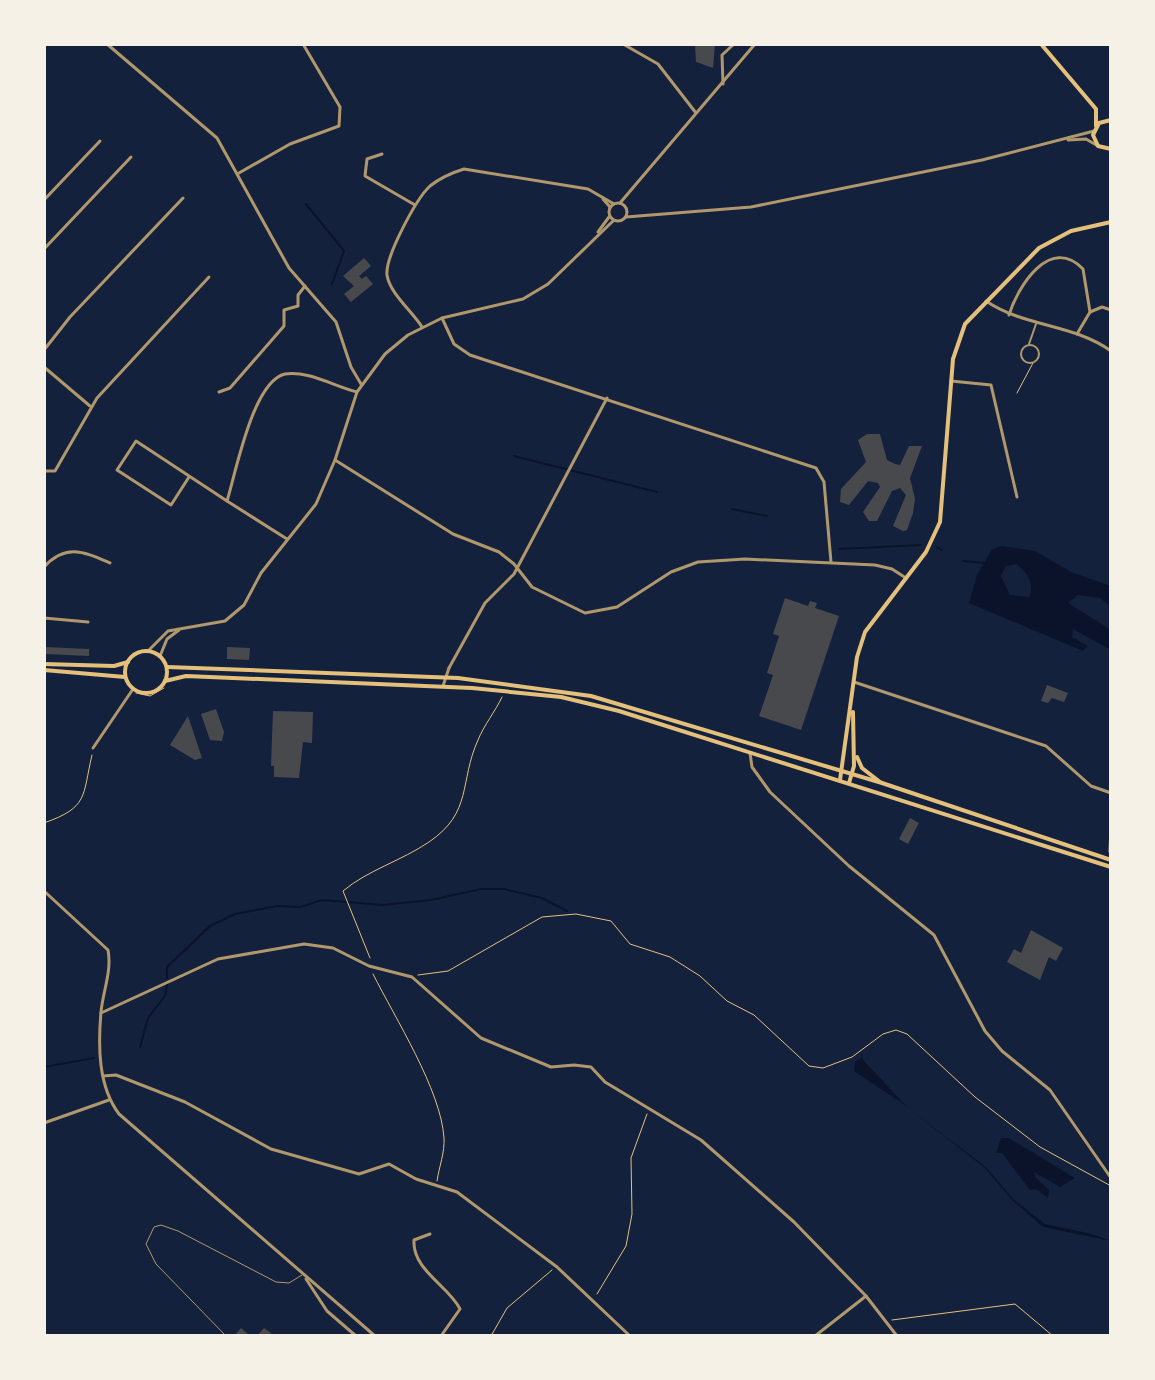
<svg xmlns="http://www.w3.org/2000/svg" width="1155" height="1380" font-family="Raleway,sans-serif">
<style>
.water{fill:#0b132b;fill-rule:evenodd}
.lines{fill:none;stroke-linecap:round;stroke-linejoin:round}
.stream{stroke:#0b132b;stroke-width:2}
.building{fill:#48494c}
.path{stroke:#e5c07b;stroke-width:1}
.service{stroke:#b1986c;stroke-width:1}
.pedestrian{stroke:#b1986c;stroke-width:2}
.minor{stroke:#b1986c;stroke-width:3}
.tertiary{stroke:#b1986c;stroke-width:3}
.secondary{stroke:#e5c07b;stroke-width:4}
.primary{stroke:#e5c07b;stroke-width:4}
.trunk{stroke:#e5c07b;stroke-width:4}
</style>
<rect width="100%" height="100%" fill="#14213d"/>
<g class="water">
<path d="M1002 546 1035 551 1071 572 1111 586V607L1100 598 1078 595 1068 603 1111 630V650L1073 629 1072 637 1088 646 1083 651 969 603 977 575 992 549ZM1016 564C1027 572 1035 583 1029 597L1010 595 1001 576 1006 566Z"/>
<polygon points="861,1052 863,1055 863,1060 908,1108 986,1167 1013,1199 1045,1224 1092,1234 1111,1241 1043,1227 1011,1199 985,1168 899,1101 854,1071 855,1062 862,1057"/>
<polygon points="1001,1138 1009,1138 1075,1178 1060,1187 1034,1172 1035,1177 1049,1190 1048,1198 1036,1189 1030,1190 1002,1153 996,1153"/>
</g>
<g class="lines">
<g class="stream">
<polyline points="306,204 344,251 332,284"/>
<polyline points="514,456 657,492"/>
<polyline points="732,509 767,516"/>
<polyline points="937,547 942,550"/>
<polyline points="839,549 921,545"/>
<polyline points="963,561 986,563"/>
<polyline points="167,978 167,967 210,926 235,914 277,906 300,907 322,900 382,905 431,900 481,889 504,889 542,898 567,911"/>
<polyline points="140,1047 148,1018 165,996 167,985"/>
<polyline points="44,1067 94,1058"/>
</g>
</g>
<g class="building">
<polygon points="695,44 715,44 713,68 696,62"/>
<polygon points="364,258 371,266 359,276 362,279 366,276 373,284 351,302 344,294 354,286 343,276"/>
<polygon points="880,434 887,460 895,464 900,465 909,446 922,446 910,478 915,499 913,513 907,530 903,531 893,526 906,495 900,488 892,491 877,521 869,521 863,512 880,487 878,483 868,481 849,505 840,502 841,489 866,462 858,440 867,434"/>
<polygon points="785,598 808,606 810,601 817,603 815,608 839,616 801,730 759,716 773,675 767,673 779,636 773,634"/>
<polygon points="44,647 89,649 89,656 44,654"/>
<polygon points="227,647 250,648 249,660 227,659"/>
<polygon points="1047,685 1068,693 1064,702 1052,698 1048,703 1041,701"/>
<polygon points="216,709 224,732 222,741 210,740 201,714"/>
<polygon points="273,711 313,712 312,743 303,742 299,778 274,777 274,766 271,766"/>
<polygon points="188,716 202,758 195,760 170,745"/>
<polygon points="910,818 919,823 908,844 899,839"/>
<polygon points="1031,930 1063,948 1056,961 1049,957 1040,980 1007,962 1014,949 1021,953"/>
<polygon points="241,1328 250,1336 234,1336"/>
<polygon points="264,1328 271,1333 269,1336 257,1336"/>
</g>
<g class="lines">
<g class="path">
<polyline points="1017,393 1033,363"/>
<polyline points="136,693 150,696 164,688"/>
<path d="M44 823C89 807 82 797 92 755"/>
<polyline points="1109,852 1111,798"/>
<path d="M370 958 343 891C368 870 401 861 429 842 473 812 459 782 478 740 484 725 495 712 502 697"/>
<path d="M373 974C395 1018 441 1090 444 1138 445 1152 439 1167 437 1181"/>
<polyline points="418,975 448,971 542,917 576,914 611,921 630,944 670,957 700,976 727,1001 754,1015 809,1066 823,1068 852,1057 883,1034 896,1030 907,1034 975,1097 1040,1147 1111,1186"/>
<polyline points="597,1294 626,1246 632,1214 631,1158 647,1114"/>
<polyline points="892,1320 1015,1304 1053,1336"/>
<polyline points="491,1336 507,1308 552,1270"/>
</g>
<polyline class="service" points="226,1336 156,1264 146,1244 154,1227 161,1225 178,1231 276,1282 289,1283 302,1275"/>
<g class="pedestrian">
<polyline points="1029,344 1036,324"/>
<circle cx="1030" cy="354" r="9"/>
</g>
<g class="minor">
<polyline points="107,44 217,138 289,268 336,322 351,367 361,384"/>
<polyline points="623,44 658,64 696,113"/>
<polyline points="723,84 722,55 734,44"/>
<polyline points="44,98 44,107"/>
<polyline points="382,154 367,159 365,176 415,205"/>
<polyline points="239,173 290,144 339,126 340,107 303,44"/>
<polyline points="603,199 610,207"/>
<polyline points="44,200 100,141"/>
<polyline points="620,203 755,44"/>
<polyline points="44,249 131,157"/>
<path d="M986 301C1024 327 1074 324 1111 351"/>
<path d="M1009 315C1018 286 1050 235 1083 269L1090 312"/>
<polyline points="442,318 454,344 470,355 816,468 824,482 831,562"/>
<path d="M422 327C412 311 390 294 387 275 385 257 416 199 430 186 440 178 451 173 464 169L588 189 614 204"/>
<polyline points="1077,334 1090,312 1102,307 1111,310"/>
<polyline points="44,350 70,317 183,198"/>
<polyline points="44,367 90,406"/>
<polyline points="951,381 991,385 1017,497"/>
<polyline points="219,392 230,388 284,326 284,310 298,306 298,295 305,286"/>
<polyline points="44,471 55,471 97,398 209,277"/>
<polyline points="189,477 171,505 117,470 136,441 227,501"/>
<path d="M287 539 227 501C236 472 253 381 285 374 307 370 336 387 357 392"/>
<path d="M44 567C66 543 84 552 110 563"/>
<polyline points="44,618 88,622"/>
<polyline points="449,668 485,603 514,574 607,398"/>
<polyline points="93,748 133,689"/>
<polyline points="750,753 752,767 770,792 849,866 934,935 985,1031 1002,1051 1050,1090 1111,1178"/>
<polyline points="101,1013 218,959 304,944 333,948 369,966 412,977 481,1038 551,1067 574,1065 591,1067 605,1082 701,1140 794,1222 866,1296 897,1336"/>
<polyline points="103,1076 116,1075 185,1102 271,1149 359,1174 389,1164 416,1179 457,1192 557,1267 630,1336"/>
<polyline points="44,1123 109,1100"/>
<path d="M430 1234 414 1240C412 1270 449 1286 460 1309L441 1336"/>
<polyline points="815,1336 866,1296"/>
</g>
<g class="tertiary">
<polyline points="1068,140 1086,139 1098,146"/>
<circle cx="618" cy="212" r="9"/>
<polyline points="626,217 751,207 982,160 1094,131"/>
<polyline points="598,232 609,217"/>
<polyline points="335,460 453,534 499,552 514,564 532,587 585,613 617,607 671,572 698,562 745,559 875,565 892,569 906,578"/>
<polyline points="148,651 168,631 225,621 244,605 261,573 316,504 335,460 357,392 385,354 408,335 442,318 523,299 548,284 613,221"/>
<polyline points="160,656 167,639 179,630"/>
<polyline points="854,682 1046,746 1091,786 1111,793"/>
<polyline points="443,686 449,668"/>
<path d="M44 891 108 950C112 971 103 991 101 1012 98 1046 98 1086 119 1114L375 1336"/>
<polyline points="306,1279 327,1311 356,1336"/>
</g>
<g class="secondary">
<polyline points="1111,120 1099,123 1093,135 1098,146 1111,149"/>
<polyline points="857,757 862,768 880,782"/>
<polyline points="840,780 857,657 865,632 926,552 940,522 953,359 965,324 1039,248 1071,231 1111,222"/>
<polyline points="849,783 854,766 853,712"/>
</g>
<g class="primary">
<circle cx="146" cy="672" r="21"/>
<polyline points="44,664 114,666 128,662"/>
<polyline points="167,667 458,678 591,696 882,783 1111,860"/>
<polyline points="44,670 125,677"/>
<polyline points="165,681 186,676 472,688 561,697 619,711 1111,867"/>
</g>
<polyline class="trunk" points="1041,44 1096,109 1096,126"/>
</g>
<rect width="1155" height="1380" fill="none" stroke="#f6f1e7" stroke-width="92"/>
</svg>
